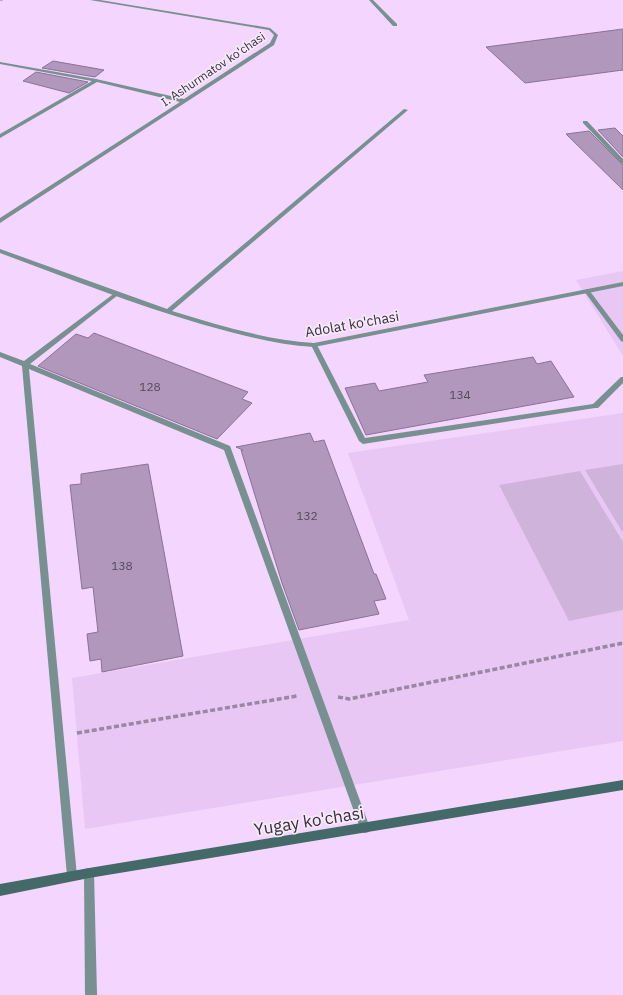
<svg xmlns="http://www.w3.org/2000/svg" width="623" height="995" font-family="'IBM Plex Sans',sans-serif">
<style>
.built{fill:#e9c7f5}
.green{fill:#d0b3da}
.building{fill:#b297bd;stroke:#8c7196}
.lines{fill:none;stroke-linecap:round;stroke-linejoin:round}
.path{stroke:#9b86a3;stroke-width:3.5;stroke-dasharray:5 2.5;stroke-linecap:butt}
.service{fill:#779090;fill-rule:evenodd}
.minor{fill:#779090;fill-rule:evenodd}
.secondary{fill:#436969;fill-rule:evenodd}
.labels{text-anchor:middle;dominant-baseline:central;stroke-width:3.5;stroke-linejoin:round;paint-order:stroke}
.far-street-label{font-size:12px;fill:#382d3d;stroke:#f6eafa}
.number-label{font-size:12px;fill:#56485d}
.street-label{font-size:14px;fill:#382d3d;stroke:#f6eafa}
.near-street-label{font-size:17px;fill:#382d3d;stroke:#f6eafa}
</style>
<rect width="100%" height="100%" fill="#f3d5fe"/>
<g class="built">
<polygon points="623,271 623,356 576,280"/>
<polygon points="623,413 623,741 85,829 72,678 409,620 348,453"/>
</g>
<g class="green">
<polygon points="623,464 623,533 585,470"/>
<polygon points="580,471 623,542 623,610 569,621 499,485"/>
</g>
<g class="building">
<polygon points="623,29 623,70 525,83 486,47"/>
<polygon points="53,61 104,70 95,77 42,68"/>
<polygon points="36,72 88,82 69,93 23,81"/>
<polygon points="615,128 623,136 623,157 598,130"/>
<polygon points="589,131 623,165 623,190 566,134"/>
<polygon points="94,333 248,392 242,399 252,403 217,439 38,366 76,334 88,338"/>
<polygon points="533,357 537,364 551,361 574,397 366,435 345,388 375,383 379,391 428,382 424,375"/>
<polygon points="310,433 314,442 324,440 374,574 376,574 386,599 374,601 379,614 299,630 282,583 241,450 243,450 236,447"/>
<polygon points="148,464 183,656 102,672 101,659 90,661 87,634 98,632 93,587 82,589 70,485 81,484 81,474"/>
</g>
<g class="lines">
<g class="path">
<polyline points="338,697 349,699 623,643"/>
<polyline points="77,733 297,696"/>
</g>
<g class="service">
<polygon points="587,289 589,290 623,335 623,342 621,341 584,291"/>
<polygon points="116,292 118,293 118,295 30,364 230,446 370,828 369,832 365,833 361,832 360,828 224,450 29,369 77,876 76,880 72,881 68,880 67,876 22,366 0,357 0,352 24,361"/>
<polygon points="314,343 317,345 365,438 593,404 621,377 623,377 623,383 598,408 595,408 363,444 359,441 311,345"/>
</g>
<g class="minor">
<polygon points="0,0 3,0 1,1"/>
<polygon points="90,0 100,0 270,28 278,35 274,45 0,223 0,218 180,102 97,82 0,138 0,134 92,81 0,64 0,62 96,79 184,99 270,43 274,35 269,30"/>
<polygon points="369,0 373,0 397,24 397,26 393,26"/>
<path d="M404 109 408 110 172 311C218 325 266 340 314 343L623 282V286L314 347C275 345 238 334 201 324 133 304 67 278 0 253V249L167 309Z"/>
<polygon points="583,121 587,121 623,159 623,164 621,163 583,123"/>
<polygon points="89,868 93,869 94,873 97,995 85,995 84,873 85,869"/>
</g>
<polygon class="secondary" points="623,780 623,790 89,878 0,896 0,884 89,868"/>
</g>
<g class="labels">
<g class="far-street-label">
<text transform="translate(213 69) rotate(-34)">I. Ashurmatov ko'chasi</text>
</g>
<g class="number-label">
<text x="150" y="386">128</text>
<text x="460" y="394">134</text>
<text x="307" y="515">132</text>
<text x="122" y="565">138</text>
</g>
<g class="street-label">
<text transform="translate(352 324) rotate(-10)">Adolat ko'chasi</text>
</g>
<g class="near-street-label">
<text transform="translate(309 821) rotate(-9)">Yugay ko'chasi</text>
</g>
</g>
</svg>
